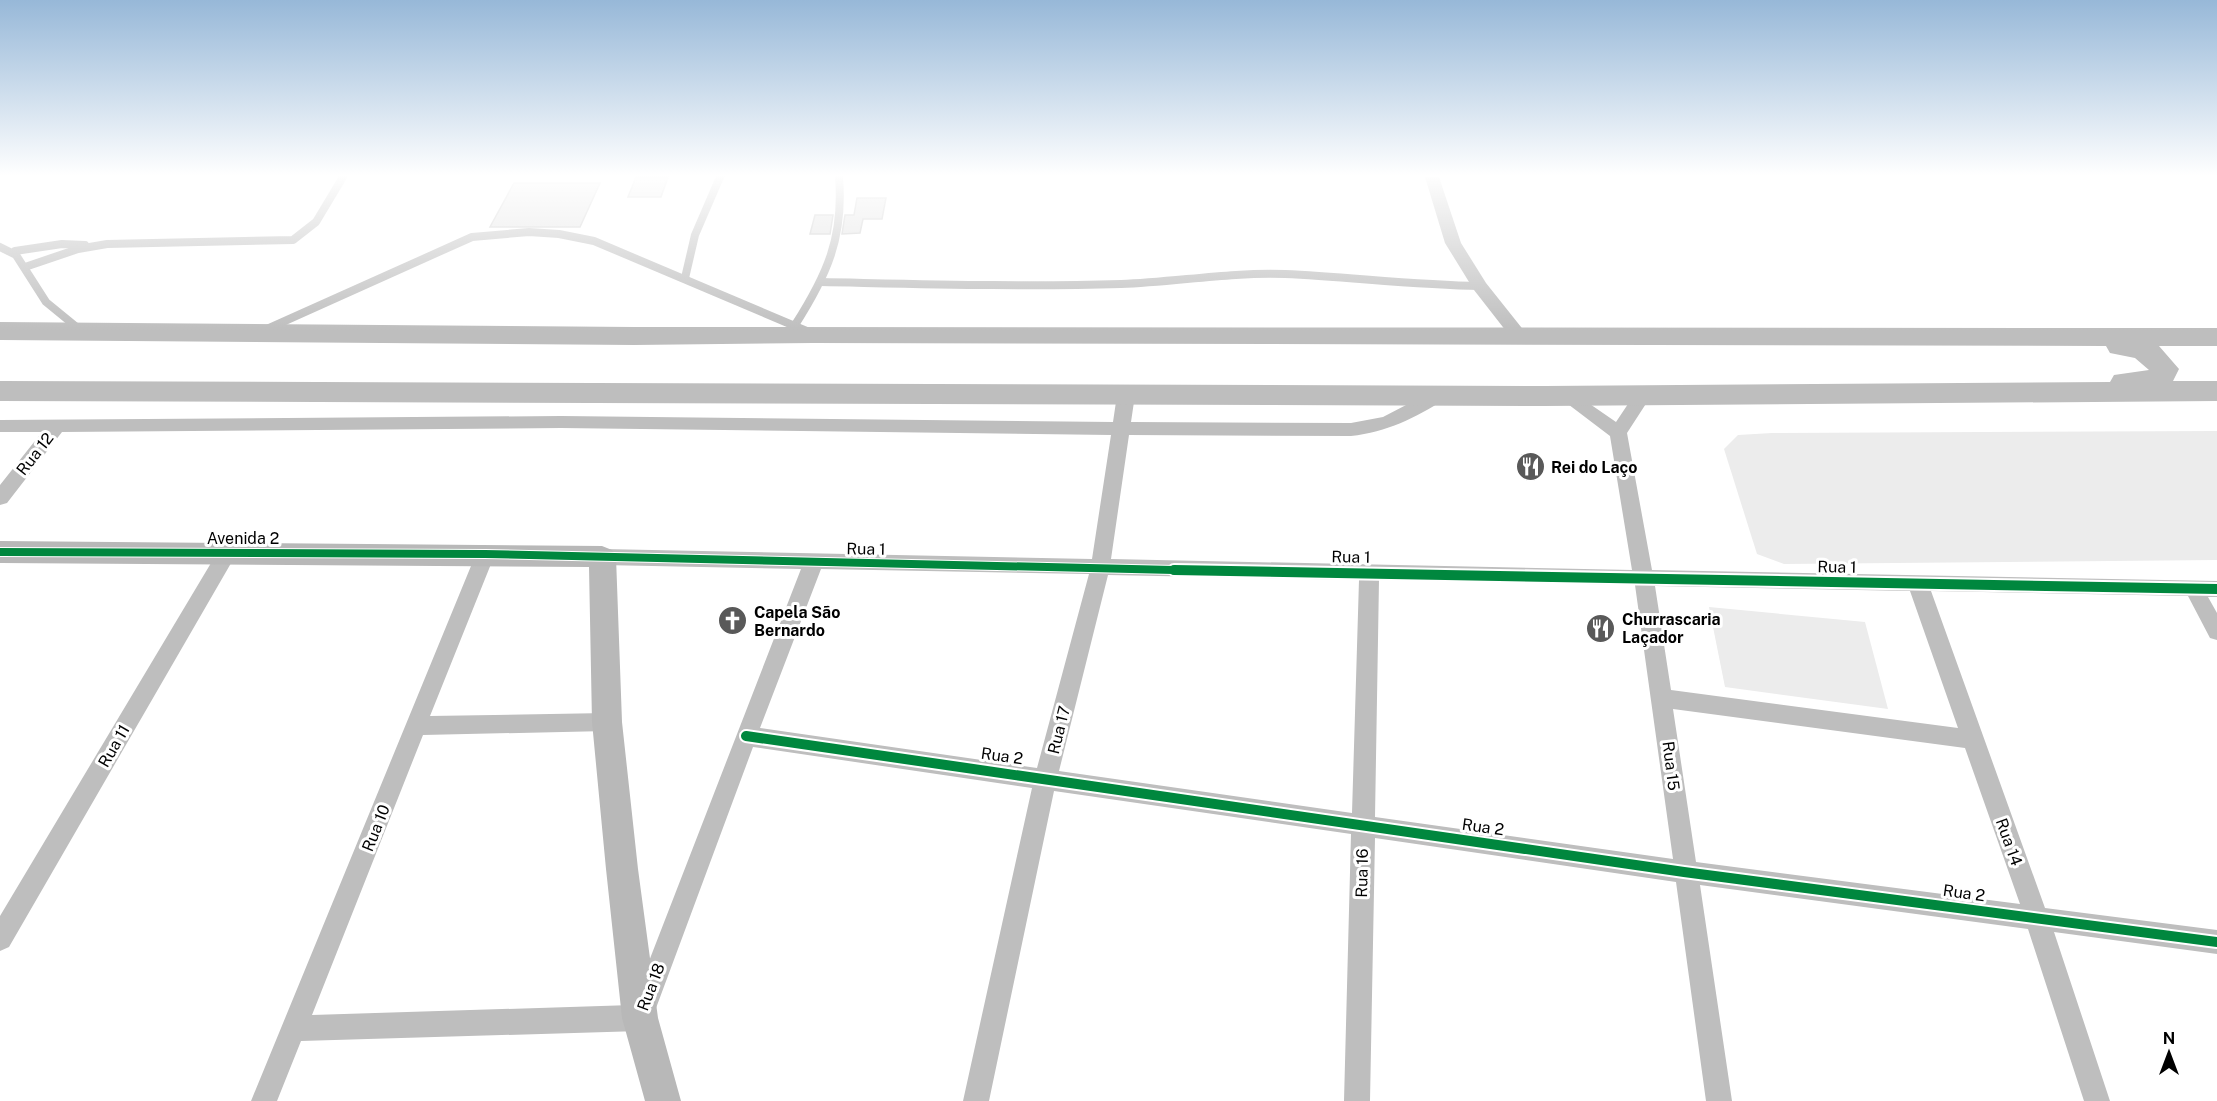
<svg xmlns="http://www.w3.org/2000/svg" width="2217" height="1101" font-family="'Public Sans',sans-serif">
<style>
.green{fill:#ececec}
.building{fill:#dfdfdf;stroke:#c7c7c7;stroke-width:1.5}
.lines{fill:none;stroke-linecap:round;stroke-linejoin:round}
.lane{stroke:#bebebe;stroke-width:8}
.street{fill:#bebebe;fill-rule:evenodd}
.secondary{fill:#b8b8b8;fill-rule:evenodd}
.highway{fill:#bebebe;fill-rule:evenodd}
.cycleway-far1-casing{stroke:#fff;stroke-width:10}
.cycleway-casing{stroke:#fff;stroke-width:14}
.cycleway-far1{stroke:#00873e;stroke-width:8}
.cycleway{stroke:#00873e;stroke-width:10}
.labels{text-anchor:middle;dominant-baseline:central;stroke-width:6;stroke-linejoin:round;paint-order:stroke}
.street-label{font-size:16px;fill:#000;stroke:#fff}
.poi-label{font-size:16px;font-weight:bold;fill:#000;stroke:#fff;text-anchor:start}
</style>
<rect width="100%" height="100%" fill="#fff"/>
<g class="green">
<polygon points="2217,431 2217,560 1784,564 1757,554 1724,449 1738,435 1772,433"/>
<polygon points="1709,607 1865,622 1888,709 1725,687"/>
</g>
<g class="building">
<polygon points="636,177 668,177 661,197 628,197"/>
<polygon points="514,183 600,183 580,227 490,227"/>
<polygon points="857,198 886,198 882,219 863,219 860,233 842,234 845,215 854,215"/>
<polygon points="815,215 833,215 830,234 810,234"/>
</g>
<g class="lines">
<g class="lane">
<polyline points="0,247 16,255 46,302 79,329"/>
<polyline points="15,251 62,244 85,245"/>
<polyline points="25,267 78,249 107,244 293,240 316,222 343,177"/>
<polyline points="685,278 695,235 720,177"/>
<path d="M821 282C921 284 1021 287 1121 284 1176 282 1230 272 1285 274 1350 277 1415 285 1480 286"/>
<path d="M795 325C827 275 844 237 839 177"/>
<polyline points="267,329 472,237 529,232 559,234 594,241 809,332"/>
</g>
<g class="street">
<polygon points="1425,177 1439,177 1461,243 1486,283 1525,332 1527,336 1525,340 1513,340 1474,290 1445,243"/>
<path d="M1126 389 1135 395 1131 422 1351 423 1383 417 1433 391H1445L1448 395 1445 399C1415 418 1387 432 1351 436L1129 435 1111 559 1632 570 1610 436 1556 395 1559 391H1571L1616 422 1636 392 1642 390 1651 396 1627 433 1652 570 2217 581V597H2208L2217 613V640L2210 638 2188 596 1931 591 2045 908 2217 930V954L2054 932 2110 1101H2084L2028 929 1700 885 1732 1101H1706L1676 882 1375 838 1370 1101H1344L1351 834 1054 791 989 1101H963L1032 788 753 747 649 1027 640 1031 301 1041 277 1101H251L478 549 485 546 492 549 495 554 430 716 607 713 615 715 618 722 615 729 607 731 423 735 312 1015 632 1005 801 569 602 565 595 562 592 557 595 552 602 549 1092 559 1111 435 561 428 62 432 7 503 0 505V485L42 432H0V420L561 416 1113 422 1117 395ZM821 569 1089 574 1037 768 760 728ZM1108 575 1359 580 1352 813 1059 771ZM1379 580 1635 585 1673 859 1375 817ZM1655 586 1910 591 1958 728 1671 690ZM1673 709 1965 748 2020 904 1696 862Z"/>
<polygon points="227,545 234,548 237,553 234,558 9,947 0,951 0,916 220,548"/>
</g>
<polygon class="secondary" points="0,541 602,546 612,550 616,557 622,722 638,869 658,1018 681,1101 645,1101 622,1018 606,869 592,722 589,567 0,563"/>
<polygon class="highway" points="0,322 634,327 2217,328 2217,346 2159,346 2179,369 2173,381 2217,381 2217,401 1545,406 0,401 0,381 1545,386 2110,382 2114,375 2149,370 2135,358 2110,353 2106,346 813,343 634,345 0,340"/>
<defs>
<polyline id="cycleway-far1" points="0,552 485,554 1258,572"/>
<g id="cycleway">
<polyline points="1174,570 2217,589"/>
<polyline points="746,736 1684,872 2217,942"/>
</g>
</defs>
<use href="#cycleway-far1" class="cycleway-far1-casing"/>
<use href="#cycleway" class="cycleway-casing"/>
<use href="#cycleway-far1" class="cycleway-far1"/>
<use href="#cycleway" class="cycleway"/>
</g>
<linearGradient id="sky" x2="0" y2="1"><stop stop-color="#97b8d8"/><stop offset="0.53" stop-color="#fff"/><stop offset="1" stop-color="#fff" stop-opacity="0"/></linearGradient>
<rect width="2217" height="331" fill="url(#sky)"/>
<defs>
<symbol id="restaurant-disc" viewBox="-11 -11 22 22"><circle r="9.5" fill="#595959" stroke="#fff"/><path d="M-5-6h1v4h1v-4h1v4h1v-4h1v5L-1.5 .5V6h-2V.5L-5-1ZM5-6V6H3V1.5H1.5Q1.5-4 5-6Z" fill="#fff"/></symbol>
<symbol id="church-disc" viewBox="-11 -11 22 22"><circle r="9.5" fill="#595959" stroke="#fff"/><path d="M-1.2-6h2.4v3.5h3.3v2.4h-3.3V6h-2.4V-.1h-3.3v-2.4h3.3Z" fill="#fff"/></symbol>
</defs>
<g fill-rule="evenodd">
<use href="#restaurant-disc" x="1514" y="450" width="33" height="33"/>
<use href="#church-disc" x="716" y="604" width="33" height="33"/>
<use href="#restaurant-disc" x="1584" y="612" width="33" height="33"/>
</g>
<g class="labels">
<g class="street-label">
<text transform="translate(35 454) rotate(-52)">Rua 12</text>
<text x="243" y="538">Avenida 2</text>
<text transform="translate(866 549) rotate(1)">Rua 1</text>
<text transform="translate(1351 557) rotate(1)">Rua 1</text>
<text transform="translate(1837 567) rotate(1)">Rua 1</text>
<text transform="translate(1059 730) rotate(-76)">Rua 17</text>
<text transform="translate(114 746) rotate(-60)">Rua 11</text>
<text transform="translate(1002 756) rotate(8)">Rua 2</text>
<text transform="translate(1671 766) rotate(83)">Rua 15</text>
<text transform="translate(1483 827) rotate(8)">Rua 2</text>
<text transform="translate(376 828) rotate(-68)">Rua 10</text>
<text transform="translate(2009 842) rotate(70)">Rua 14</text>
<text transform="translate(1362 873) rotate(-89)">Rua 16</text>
<text transform="translate(1964 893) rotate(8)">Rua 2</text>
<text transform="translate(651 987) rotate(-69)">Rua 18</text>
</g>
<g class="poi-label">
<text x="1551" y="467">Rei do Laço</text>
<text x="754" y="612">Capela São<tspan x="754" dy="18">Bernardo</tspan></text>
<text x="1622" y="619">Churrascaria<tspan x="1622" dy="18">Laçador</tspan></text>
</g>
</g>
<g transform="translate(2169 1053)" stroke="#ffffff" stroke-width="4.5" paint-order="stroke">
<path d="M0-4.5L10 22L0 15L-10 22Z" fill="#000000"/>
<text y="-9" font-size="16" font-weight="bold" text-anchor="middle" fill="#000000">N</text>
</g>
</svg>
